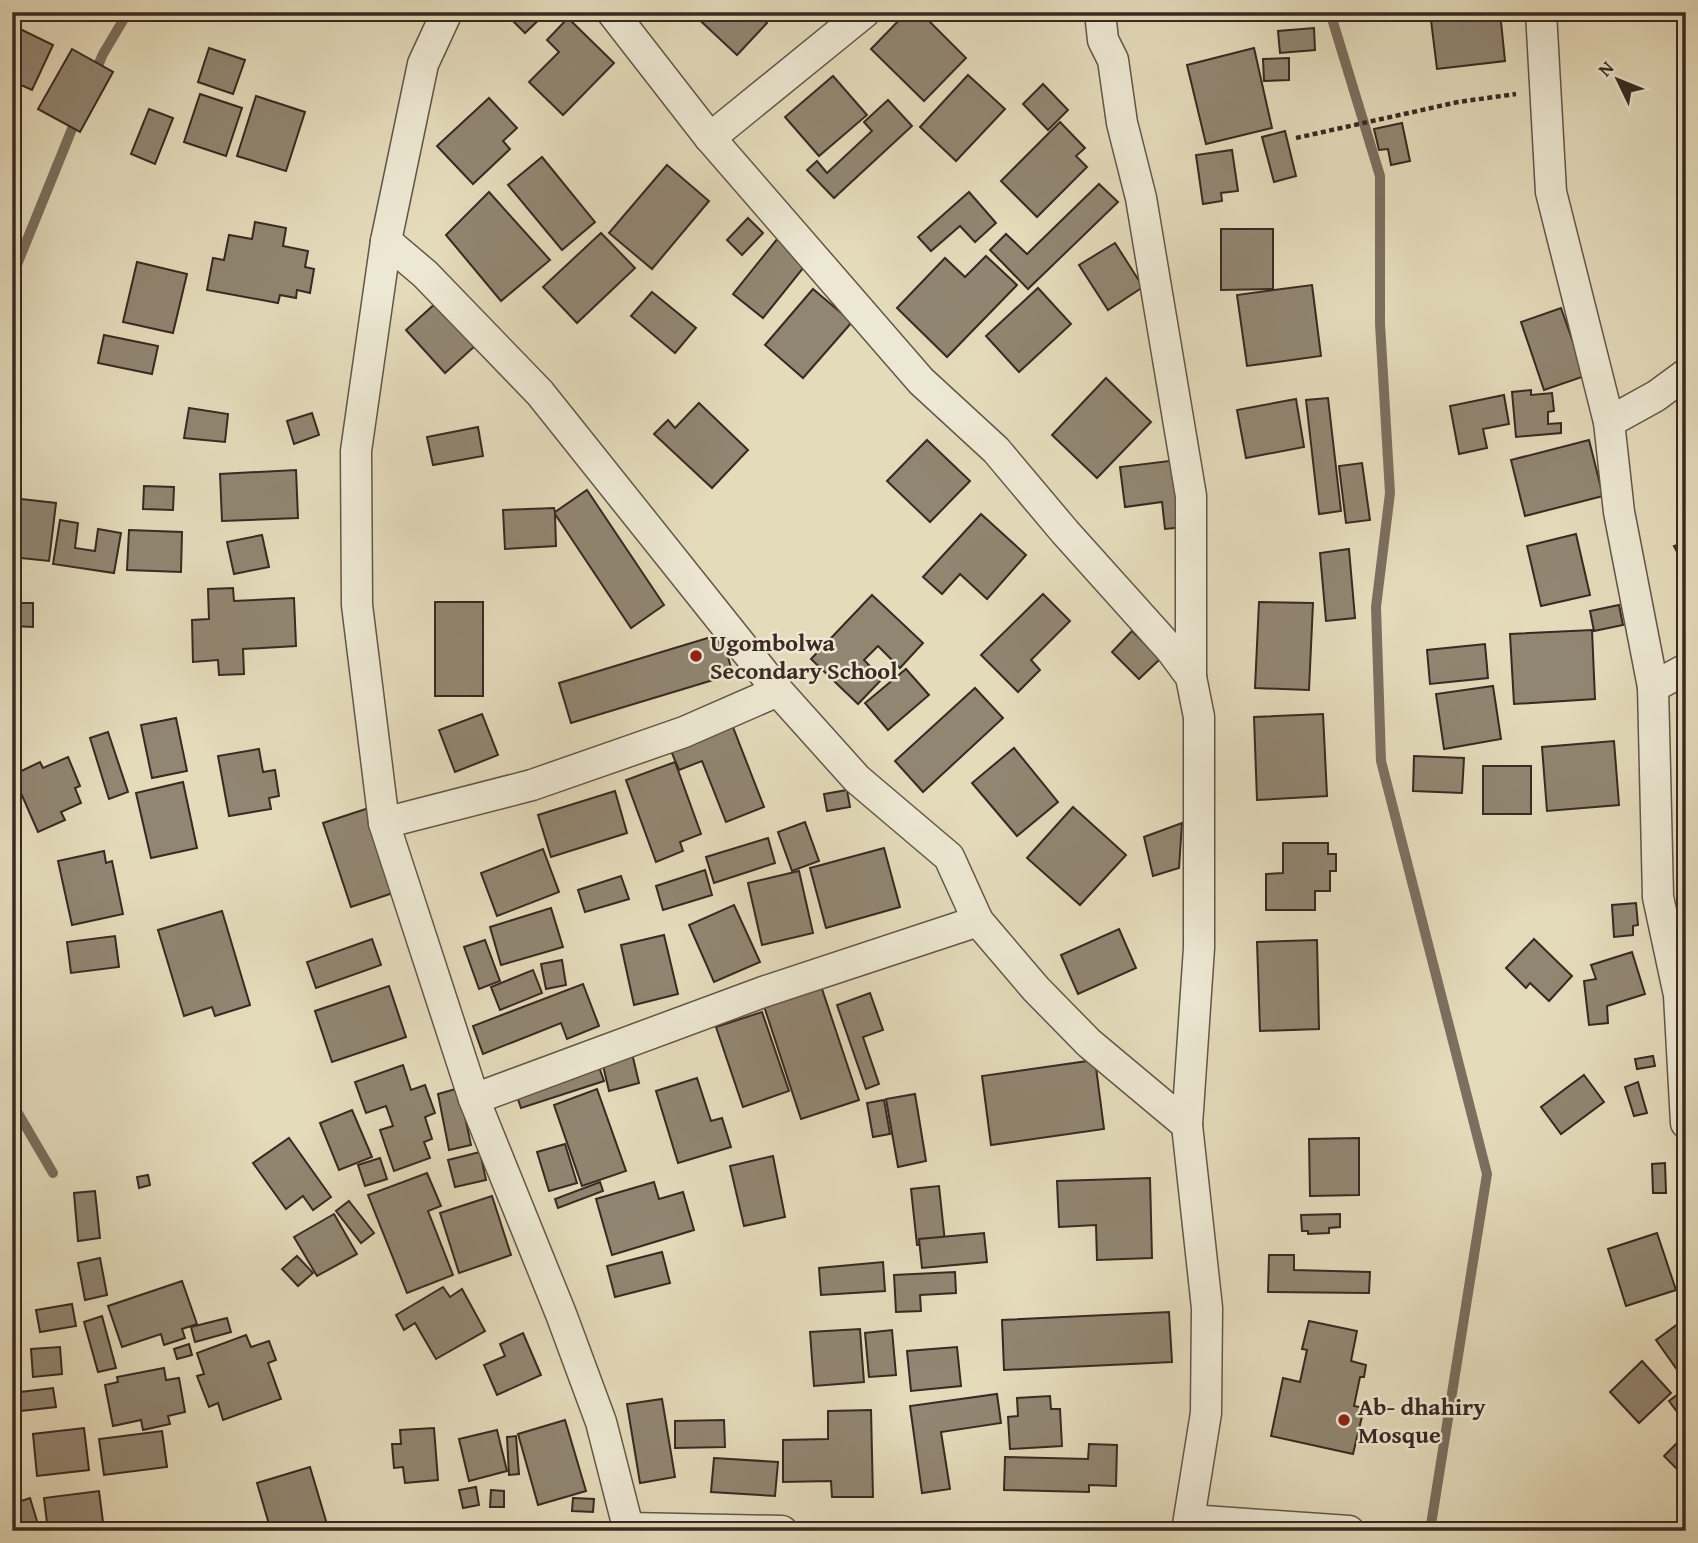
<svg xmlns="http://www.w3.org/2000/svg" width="1698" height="1543" font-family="'Gentium Book Plus',serif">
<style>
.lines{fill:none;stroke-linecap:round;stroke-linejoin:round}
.stream{stroke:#7c6f5f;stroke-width:10}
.building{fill:#918672;stroke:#382922;stroke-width:2}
.street-casing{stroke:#635648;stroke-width:33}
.path{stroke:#382922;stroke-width:4.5;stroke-dasharray:5 3.5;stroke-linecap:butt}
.street{stroke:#ede8d3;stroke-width:30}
.poi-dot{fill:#8f2418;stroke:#ede8d3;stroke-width:2.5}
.labels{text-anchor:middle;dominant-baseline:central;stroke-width:5;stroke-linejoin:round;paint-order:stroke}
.poi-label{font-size:24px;font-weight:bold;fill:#382922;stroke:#ede8d3;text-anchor:start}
</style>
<rect width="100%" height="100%" fill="#e4dbbb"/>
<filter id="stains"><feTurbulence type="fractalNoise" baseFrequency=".00286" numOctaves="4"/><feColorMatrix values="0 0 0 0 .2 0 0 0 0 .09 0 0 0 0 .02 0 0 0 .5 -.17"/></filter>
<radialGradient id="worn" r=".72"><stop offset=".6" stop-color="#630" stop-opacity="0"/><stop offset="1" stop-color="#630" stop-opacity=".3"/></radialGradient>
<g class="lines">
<g class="stream">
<polyline points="1330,12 1380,176 1380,324 1390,493 1376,607 1381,761 1487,1174 1430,1531"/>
<polyline points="94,75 103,54 128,12"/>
<polyline points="12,277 76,119"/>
<polyline points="12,1103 53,1173"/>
</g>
</g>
<g class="building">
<polygon points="504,12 547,12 525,33"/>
<polygon points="691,12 755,12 767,23 737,55"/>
<polygon points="907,12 920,12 966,58 924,101 871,49"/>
<polygon points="1430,12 1500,12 1505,61 1437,69"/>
<polygon points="568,18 614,63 563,115 529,82 559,52 547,40"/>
<polygon points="18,28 53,45 32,90 12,81 12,40"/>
<polygon points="1314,28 1315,50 1280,53 1278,31"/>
<polygon points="209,48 245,60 233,94 198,82"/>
<polygon points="1254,48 1272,128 1206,144 1187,65"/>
<polygon points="72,49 113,72 80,132 38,109"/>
<polygon points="1289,58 1289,80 1264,81 1263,59"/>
<polygon points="968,75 1005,109 956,161 920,127"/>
<polygon points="833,76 867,115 819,156 785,117"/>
<polygon points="1043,84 1068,110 1048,130 1023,104"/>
<polygon points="200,94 242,108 226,156 184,142"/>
<polygon points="256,96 305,112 286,171 237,156"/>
<polygon points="489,98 517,128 503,141 510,149 473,184 437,146"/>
<polygon points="888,100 912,126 834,198 807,170 817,161 827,173 872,131 864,122"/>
<polygon points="149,109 173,118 155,164 131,154"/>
<polygon points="1060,122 1085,148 1076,156 1087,167 1037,217 1001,181"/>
<polygon points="1402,123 1410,161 1391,165 1388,149 1379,150 1374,129"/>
<polygon points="1285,131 1296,176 1274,182 1262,137"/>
<polygon points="1232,150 1238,191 1221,193 1222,201 1203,204 1196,155"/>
<polygon points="542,157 595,222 562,250 508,185"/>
<polygon points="667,165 709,201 652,269 609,233"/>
<polygon points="1099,184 1118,202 1028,289 990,250 1006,234 1027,254"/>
<polygon points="489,192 550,260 501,301 446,235"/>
<polygon points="969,192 996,223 975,242 960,226 931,251 918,237"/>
<polygon points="748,218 763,233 742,255 727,240"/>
<polygon points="255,222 286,228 283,246 308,251 305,267 314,269 310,293 297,290 296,298 280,295 278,303 207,290 213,258 224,260 229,235 252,239"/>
<polygon points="1221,229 1273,229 1273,289 1221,290"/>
<polygon points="601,233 635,268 577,323 543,287"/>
<polygon points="778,238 808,262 763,318 733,294"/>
<polygon points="1115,243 1143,287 1108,310 1079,265"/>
<polygon points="986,256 1017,285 947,357 897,308 945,258 965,277"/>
<polygon points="137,262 187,274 173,333 123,322"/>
<polygon points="1312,285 1321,356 1247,366 1237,295"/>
<polygon points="1038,288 1071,324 1019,372 986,336"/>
<polygon points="813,289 852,322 803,378 765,345"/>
<polygon points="652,292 696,328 675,353 631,316"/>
<polygon points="437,302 476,345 445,373 406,330"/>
<polygon points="1561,308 1585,376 1544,390 1521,322"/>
<polygon points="104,335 158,346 152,374 98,363"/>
<polygon points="1106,378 1151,422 1097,478 1052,435"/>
<polygon points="1531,390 1531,395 1552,393 1554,411 1548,412 1548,424 1561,423 1561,433 1516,437 1512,392"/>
<polygon points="1504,395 1509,424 1483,429 1487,448 1459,454 1450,406"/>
<polygon points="1328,398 1341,511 1319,514 1306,400"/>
<polygon points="1296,399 1304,447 1246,458 1237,410"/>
<polygon points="699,403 748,450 712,488 654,434 668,420 675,428"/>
<polygon points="189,408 228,414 225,442 184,438"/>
<polygon points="312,413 319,435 294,444 287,421"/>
<polygon points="478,427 483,456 433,465 427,437"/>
<polygon points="927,440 970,481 930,522 887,481"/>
<polygon points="1589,440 1603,496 1525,516 1511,460"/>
<polygon points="1177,460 1185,527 1165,529 1162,502 1125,507 1120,467"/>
<polygon points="1362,463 1370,520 1346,523 1339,466"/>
<polygon points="296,470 298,518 222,521 220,474"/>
<polygon points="144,486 174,487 173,510 143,509"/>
<polygon points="587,490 664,605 631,628 555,514 556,546 505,549 503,510 554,508 555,512"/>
<polygon points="12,498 56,503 49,561 12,557"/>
<polygon points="981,514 1026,555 987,599 960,574 942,594 923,577"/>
<polygon points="60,520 78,523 75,548 95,551 98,529 121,533 114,573 53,564"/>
<polygon points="129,530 182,532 181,572 127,570"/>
<polygon points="1576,534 1590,595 1541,606 1527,546"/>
<polygon points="262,535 269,567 234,574 227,542"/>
<polygon points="1686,542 1686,569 1674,546"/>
<polygon points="1349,549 1355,618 1326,621 1320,553"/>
<polygon points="233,588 234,601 294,598 296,646 243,649 244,674 219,675 218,660 193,662 192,620 209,619 208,589"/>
<polygon points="1043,594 1070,621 1031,660 1040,670 1018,692 981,655"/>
<polygon points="872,595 923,643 900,668 878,646 864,660 882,679 858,704 811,659"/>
<rect x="435" y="602" width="48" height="94"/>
<polygon points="1259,602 1313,603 1309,690 1255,688"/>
<polygon points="12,603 33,603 33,627 12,626"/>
<polygon points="1619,605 1623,625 1594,631 1590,611"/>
<polygon points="1592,630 1595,699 1514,704 1510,634"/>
<polygon points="1132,631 1160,659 1139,679 1112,652"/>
<polygon points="721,634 733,674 571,723 559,683"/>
<polygon points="1485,644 1488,678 1430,684 1427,650"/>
<polygon points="906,669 929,695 888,730 865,703"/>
<polygon points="1493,686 1501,739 1444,749 1436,694"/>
<polygon points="975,688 1003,718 923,792 895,761"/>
<polygon points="482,714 498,755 455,772 439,730"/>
<polygon points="1323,714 1327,796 1257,800 1254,717"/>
<polygon points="176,718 187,771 152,778 141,725"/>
<polygon points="731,722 764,807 726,822 702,761 679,770 669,746"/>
<polygon points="108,732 128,792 109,799 90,738"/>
<polygon points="1614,741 1619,805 1547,811 1542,747"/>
<polygon points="1014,748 1058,802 1017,836 972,783"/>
<polygon points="259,749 263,772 275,770 279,796 269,798 271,809 229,816 218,756"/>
<polygon points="1414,756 1464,758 1462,793 1413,791"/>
<polygon points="68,757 80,786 75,788 81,803 61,812 65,820 38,832 13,775 40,762 43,768"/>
<polygon points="675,762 701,834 680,842 683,851 656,862 626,780"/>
<rect x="1483" y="766" width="48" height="48"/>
<polygon points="183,782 197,848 151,858 136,793"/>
<polygon points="847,790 850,807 827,811 824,794"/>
<polygon points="615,791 627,833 551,857 538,815"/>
<polygon points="378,805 405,889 351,907 323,823"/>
<polygon points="1073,807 1126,855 1080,905 1027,858"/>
<polygon points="805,822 819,861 792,871 778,832"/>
<polygon points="1182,823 1179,868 1153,876 1144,837"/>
<polygon points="768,838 775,863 714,883 706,857"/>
<polygon points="1283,843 1328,843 1328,854 1336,854 1336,871 1330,871 1330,891 1315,891 1315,910 1266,910 1266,874 1283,873"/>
<polygon points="884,848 900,907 826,928 810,868"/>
<polygon points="543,849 559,892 497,916 481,873"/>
<polygon points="104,851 106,863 112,861 123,914 72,925 58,861"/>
<polygon points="705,870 712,895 663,910 656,886"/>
<polygon points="799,871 813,933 762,945 748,883"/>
<polygon points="621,876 629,899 585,912 578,890"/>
<polygon points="1636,903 1638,925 1633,926 1633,935 1614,937 1612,905"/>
<polygon points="734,905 760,962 714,982 689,925"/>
<polygon points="551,908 563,947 501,965 490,927"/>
<polygon points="222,911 250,1005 215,1016 212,1007 184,1016 158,930"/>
<polygon points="1119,929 1136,968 1078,994 1061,955"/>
<polygon points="664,935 678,994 634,1005 621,945"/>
<polygon points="115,936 119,967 71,973 67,942"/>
<polygon points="372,939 381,965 316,988 307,962"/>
<polygon points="1534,939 1572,976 1549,1001 1530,983 1526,988 1506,968"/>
<polygon points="485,940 500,981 479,989 464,947"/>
<polygon points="1317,940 1319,1029 1260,1031 1257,942"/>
<polygon points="1632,952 1645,994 1607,1006 1608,1023 1589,1025 1584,981 1596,979 1591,965"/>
<polygon points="562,960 566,985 546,989 541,964"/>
<polygon points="533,970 542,993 500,1010 491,987"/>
<polygon points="819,980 859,1100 801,1119 762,1000"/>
<polygon points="583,984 599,1026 567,1039 561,1023 483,1054 473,1026"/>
<polygon points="389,986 406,1037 332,1062 315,1011"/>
<polygon points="870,993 883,1030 863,1037 879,1084 866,1089 837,1005"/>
<polygon points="762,1012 789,1091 743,1107 716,1027"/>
<polygon points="631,1049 639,1083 609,1091 601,1057"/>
<polygon points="1653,1056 1655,1066 1637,1069 1635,1059"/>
<polygon points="1095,1060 1104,1129 991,1145 982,1076"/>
<polygon points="597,1061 604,1081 521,1108 514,1088"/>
<polygon points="403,1065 411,1090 425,1085 435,1113 425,1117 432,1139 424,1142 430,1158 394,1171 380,1130 393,1126 386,1106 366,1113 355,1082"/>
<polygon points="1584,1075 1604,1102 1561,1134 1541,1107"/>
<polygon points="697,1078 711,1121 722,1118 731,1147 678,1163 656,1091"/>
<polygon points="1638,1082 1647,1113 1634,1116 1625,1087"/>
<polygon points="459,1088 471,1145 449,1150 438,1094"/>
<polygon points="597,1089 626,1171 582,1186 554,1105"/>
<polygon points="915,1094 926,1161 898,1167 886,1099"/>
<polygon points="884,1100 890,1134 873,1137 867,1103"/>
<polygon points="352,1110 372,1157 339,1170 320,1123"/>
<polygon points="289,1138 331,1197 313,1210 303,1196 286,1209 253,1163"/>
<polygon points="1359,1138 1359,1195 1310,1196 1309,1139"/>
<polygon points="565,1144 577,1183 549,1191 537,1152"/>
<polygon points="480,1152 486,1180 455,1187 448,1160"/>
<polygon points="773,1156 785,1217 744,1226 730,1166"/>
<polygon points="380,1158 387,1179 365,1186 358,1165"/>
<polygon points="1665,1163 1666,1193 1653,1193 1652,1164"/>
<polygon points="427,1173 441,1206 428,1211 453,1275 407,1293 368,1195"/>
<polygon points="148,1175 150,1185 139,1188 137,1177"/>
<polygon points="1150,1178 1152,1258 1097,1260 1096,1225 1059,1227 1057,1181"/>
<polygon points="600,1182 603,1191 558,1208 555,1199"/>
<polygon points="654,1182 659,1199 683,1192 694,1230 612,1255 596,1199"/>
<polygon points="939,1186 945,1242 917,1245 911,1189"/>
<polygon points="95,1191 100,1238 78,1241 74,1193"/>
<polygon points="492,1196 511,1255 459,1273 440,1213"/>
<polygon points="349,1201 374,1233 361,1243 336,1211"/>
<polygon points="334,1214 357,1254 317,1276 294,1237"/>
<polygon points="1340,1214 1340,1227 1329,1228 1329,1233 1308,1234 1308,1231 1302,1231 1301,1215"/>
<polygon points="984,1233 987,1262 922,1268 919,1239"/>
<polygon points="1657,1233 1676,1290 1626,1306 1608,1249"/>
<polygon points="662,1252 670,1283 615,1297 607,1266"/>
<polygon points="1269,1255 1294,1255 1294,1270 1370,1272 1369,1293 1268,1292"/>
<polygon points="297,1256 313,1273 298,1286 282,1269"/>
<polygon points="100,1258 107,1295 85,1300 78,1263"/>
<polygon points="883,1262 885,1291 821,1295 819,1268"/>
<polygon points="955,1272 956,1293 920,1295 921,1311 896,1312 894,1275"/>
<polygon points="182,1281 197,1324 182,1329 185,1338 164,1345 161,1334 122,1347 108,1306"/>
<polygon points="443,1287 450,1297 462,1289 485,1331 436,1359 415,1323 404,1330 396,1315"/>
<polygon points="72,1304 76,1326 40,1332 36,1310"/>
<polygon points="1169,1312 1172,1362 1004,1370 1002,1320"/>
<polygon points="102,1316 116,1368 98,1372 84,1322"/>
<polygon points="227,1318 231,1332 195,1342 191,1327"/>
<polygon points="1686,1318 1686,1365 1678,1371 1656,1340"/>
<polygon points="1309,1321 1357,1331 1351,1361 1366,1365 1364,1377 1360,1377 1354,1406 1364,1408 1353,1454 1271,1436 1283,1378 1300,1382 1307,1350 1302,1349"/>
<polygon points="860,1329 864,1382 814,1386 810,1332"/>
<polygon points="892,1330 896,1375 869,1377 865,1333"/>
<polygon points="523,1333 541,1375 497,1395 484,1365 505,1356 500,1344"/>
<polygon points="246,1335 251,1347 269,1341 276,1360 268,1363 281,1399 223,1420 218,1403 209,1407 197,1376 204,1374 197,1353"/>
<polygon points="189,1344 192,1355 177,1359 174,1349"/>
<polygon points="60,1347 62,1374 33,1377 31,1349"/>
<polygon points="957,1347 961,1386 911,1391 907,1351"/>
<polygon points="1642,1361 1671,1393 1639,1423 1610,1392"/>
<polygon points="164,1368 166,1380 179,1378 185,1412 168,1416 170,1424 143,1430 141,1420 113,1426 105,1385 118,1382 117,1377"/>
<polygon points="53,1388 56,1407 12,1412 12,1393"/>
<polygon points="1686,1388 1686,1413 1681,1417 1669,1401"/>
<polygon points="997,1394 1001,1423 941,1432 950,1489 922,1493 910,1406"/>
<polygon points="1050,1396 1051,1409 1060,1409 1062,1446 1010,1449 1008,1417 1018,1416 1017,1398"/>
<polygon points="662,1399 675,1477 640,1483 627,1404"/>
<polygon points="871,1410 873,1497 832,1497 831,1481 783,1482 783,1440 828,1439 828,1411"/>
<polygon points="565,1420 586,1491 538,1505 518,1434"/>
<polygon points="724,1420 725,1447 675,1448 675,1421"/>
<polygon points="84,1428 89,1470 37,1476 33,1434"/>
<polygon points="434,1428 438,1480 405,1483 403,1467 394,1468 392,1444 401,1444 400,1430"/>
<polygon points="497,1430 507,1471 469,1481 459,1439"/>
<polygon points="162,1431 167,1467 104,1475 99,1439"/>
<polygon points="1686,1434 1686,1478 1664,1456"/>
<polygon points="516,1436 519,1474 509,1475 507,1437"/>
<polygon points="1089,1444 1117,1445 1116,1486 1089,1485 1089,1492 1004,1490 1005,1457 1088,1459"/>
<polygon points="714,1458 778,1462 775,1496 711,1492"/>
<polygon points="310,1467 329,1531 271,1531 257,1483"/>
<polygon points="476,1487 479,1505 463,1508 459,1490"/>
<polygon points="491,1490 504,1491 504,1507 490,1507"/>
<polygon points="99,1491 103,1522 84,1525 84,1531 48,1531 44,1498"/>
<polygon points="30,1498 40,1531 12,1531 12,1504"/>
<polygon points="573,1498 594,1499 593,1512 572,1511"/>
</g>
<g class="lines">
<defs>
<g id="street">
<polyline points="447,12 423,64 386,241 356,451 357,605 384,823 474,1099 561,1314 601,1422 629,1531"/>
<polyline points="612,12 710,138 921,381 996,450 1065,532 1171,650 1191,677 1199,717 1199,948 1187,1125 1207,1308 1206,1413 1187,1531"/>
<polyline points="1100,12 1103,40 1113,60 1122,123 1141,198 1191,496 1191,677"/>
<polyline points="1541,12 1551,192 1609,422 1619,512 1653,687 1658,897 1679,995 1686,1123"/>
<polyline points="710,138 865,12"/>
<polyline points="386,241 425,274 540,393 778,691 857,779 949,857 978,921 1036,989 1089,1043 1187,1125"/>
<polyline points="1609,422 1656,396 1686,374"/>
<polyline points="1653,687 1686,669"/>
<polyline points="384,823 532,785 684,732 778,691"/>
<polyline points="474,1099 763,992 978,921"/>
<polyline points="1190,1520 1349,1531"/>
<polyline points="629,1528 782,1531"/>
</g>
</defs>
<use href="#street" class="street-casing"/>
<polyline class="path" points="1296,138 1458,102 1516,94"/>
<use href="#street" class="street"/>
</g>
<g class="poi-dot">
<circle cx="696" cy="656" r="7"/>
<circle cx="1344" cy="1420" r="7"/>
</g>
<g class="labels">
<g class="poi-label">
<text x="710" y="642">Ugombolwa<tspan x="710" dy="28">Secondary School</tspan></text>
<text x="1358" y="1406">Ab- dhahiry<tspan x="1358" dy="28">Mosque</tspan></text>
</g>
</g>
<rect width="1698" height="1543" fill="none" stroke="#e4dbbb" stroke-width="42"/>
<rect x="14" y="14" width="1670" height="1515" fill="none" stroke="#382922" stroke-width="3.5"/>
<rect x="21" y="21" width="1656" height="1501" fill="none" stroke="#382922" stroke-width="2"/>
<g transform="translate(1618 80) rotate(313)" stroke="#ede8d3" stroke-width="5" paint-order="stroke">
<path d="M0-5L12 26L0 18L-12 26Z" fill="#382922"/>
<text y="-10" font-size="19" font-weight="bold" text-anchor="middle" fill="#382922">N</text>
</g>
<rect width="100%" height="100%" filter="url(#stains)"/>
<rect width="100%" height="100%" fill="url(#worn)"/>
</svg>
